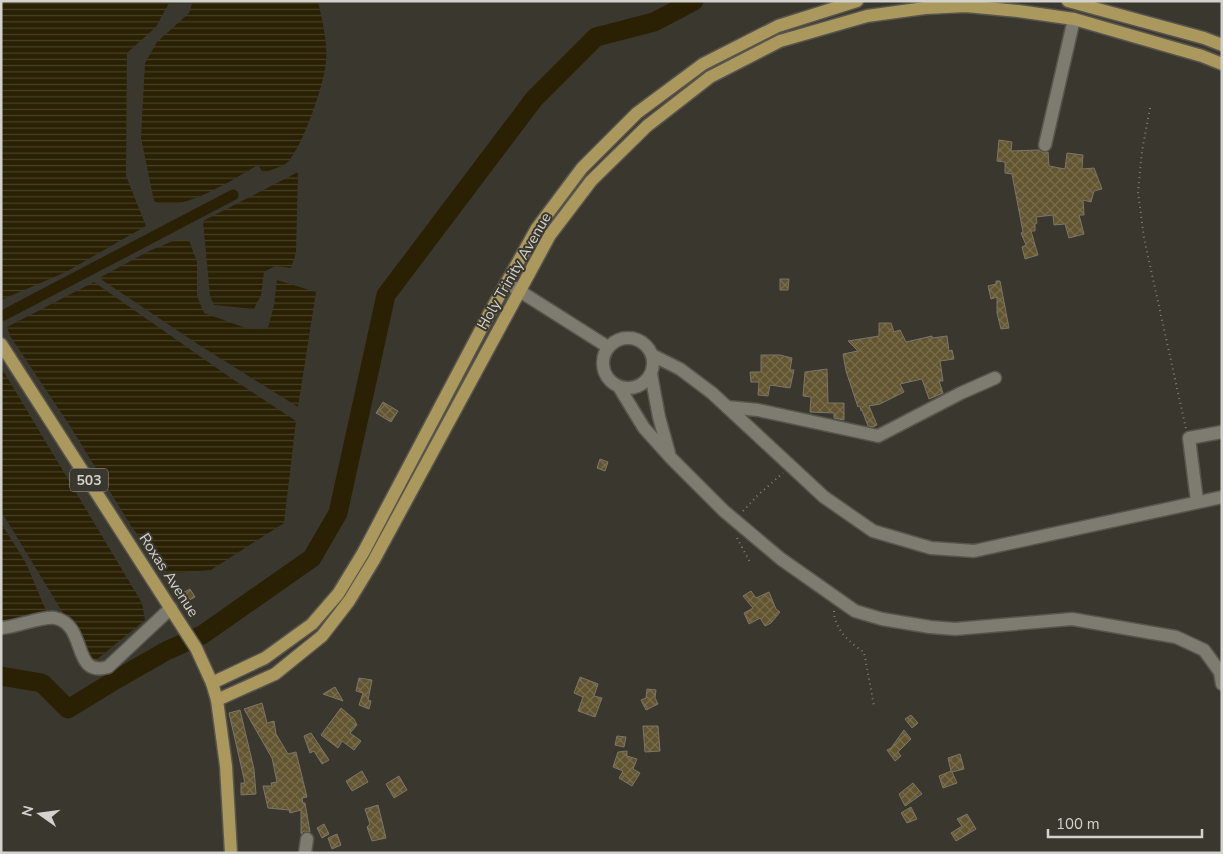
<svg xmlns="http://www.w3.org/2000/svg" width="1223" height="854" font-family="'Nunito Sans',sans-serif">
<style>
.water{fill:url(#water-rules)}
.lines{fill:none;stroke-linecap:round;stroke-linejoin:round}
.canal{stroke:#2a2104;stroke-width:11}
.river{stroke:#2a2104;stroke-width:19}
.building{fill:url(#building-cross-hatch);stroke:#7a766c}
.minor-casing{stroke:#57554d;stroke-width:15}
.major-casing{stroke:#57554d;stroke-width:15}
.path{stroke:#817f78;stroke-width:2;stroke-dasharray:1 4;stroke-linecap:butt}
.minor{stroke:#7e7b70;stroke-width:12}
.major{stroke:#aa985d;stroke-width:12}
.labels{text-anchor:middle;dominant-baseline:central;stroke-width:4;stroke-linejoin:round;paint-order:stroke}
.shield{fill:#3a372e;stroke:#a5a49d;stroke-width:1}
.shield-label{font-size:14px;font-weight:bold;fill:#d3d2cc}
.street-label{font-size:15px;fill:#d3d2cc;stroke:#3a372e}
</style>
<defs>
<pattern id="water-rules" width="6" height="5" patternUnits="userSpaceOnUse" patternTransform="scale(1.25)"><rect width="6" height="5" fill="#2a2104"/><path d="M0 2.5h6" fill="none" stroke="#484027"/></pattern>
<pattern id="building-cross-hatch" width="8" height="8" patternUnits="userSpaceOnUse" patternTransform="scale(1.25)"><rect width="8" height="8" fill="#62552f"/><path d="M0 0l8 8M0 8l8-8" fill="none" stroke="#786d4c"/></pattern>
</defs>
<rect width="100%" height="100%" fill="#3a372e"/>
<g class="water">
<polygon points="1,1 170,1 156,27 127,53 126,176 146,226 66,272 1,300"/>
<path d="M193 1H318C322 20 328 42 326 62 324 85 303 145 288 162 282 167 271 170 263 173L258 165C235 178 180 215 154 201L141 138 145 63 157 42 189 13Z"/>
<polygon points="298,172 296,253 291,268 275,266 264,272 261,295 254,309 214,305 210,296 203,221"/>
<polygon points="175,240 189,240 197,262 197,296 204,313 249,329 268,328 274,305 277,280 316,292 298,407 199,345 102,280 101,277 149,251"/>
<polygon points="94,282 234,380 296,421 284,523 211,570 168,574 131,526 70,426 10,336 7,327"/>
<polygon points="1,367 142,603 145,620 95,661 83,646 1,511"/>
<polygon points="1,523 26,563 47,613 1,621"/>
</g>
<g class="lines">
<polyline class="canal" points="4,315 233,195"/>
<polyline class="river" points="1,676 42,683 68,709 117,679 166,651 202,635 312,558 338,513 386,295 534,99 596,37 654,22 694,1"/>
</g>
<g class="building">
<polygon points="999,140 1012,142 1011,151 1039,150 1044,153 1048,152 1049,166 1065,169 1067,153 1083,155 1082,169 1094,168 1102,189 1094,191 1091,202 1083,200 1084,215 1079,215 1084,234 1069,238 1065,224 1054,225 1053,215 1036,217 1037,223 1035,224 1035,231 1031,231 1038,255 1025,259 1022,247 1026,245 1021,233 1023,232 1012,174 1005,173 1005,162 997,161"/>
<polygon points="780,279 789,279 788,290 780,290"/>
<polygon points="996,281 1000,281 1009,328 1001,329 997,313 997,297 991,299 988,286 996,284"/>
<polygon points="879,323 891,323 894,332 900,330 906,342 932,336 932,338 947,336 949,351 952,350 954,359 940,361 943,381 939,381 943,393 929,399 922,379 900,384 904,392 880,404 869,406 877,425 873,427 868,426 862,410 861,411 860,406 858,407 846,371 843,354 858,351 848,341 879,336"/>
<polygon points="761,355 780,355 792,358 790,370 794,370 790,388 770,385 768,396 758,395 759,382 751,382 750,372 761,372"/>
<polygon points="827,369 828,403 844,403 844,420 834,418 834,413 810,412 811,397 803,396 805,372"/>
<polygon points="383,402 398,411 391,422 376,413"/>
<polygon points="600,459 608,462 605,471 597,468"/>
<polygon points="190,589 195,597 184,603 179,595"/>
<polygon points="751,591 756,598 769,592 776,609 780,612 771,623 765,626 760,618 749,624 744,613 753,608 743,596"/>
<polygon points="580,677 598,684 594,696 602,698 595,717 578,711 583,697 574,693"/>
<polygon points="359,678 372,680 368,700 371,701 369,709 359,705 363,693 356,691"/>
<polygon points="335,687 343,701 323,694"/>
<polygon points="647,689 656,690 655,698 658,704 646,710 641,700 646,698"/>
<polygon points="262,703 267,723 274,721 276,734 288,754 296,752 307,797 302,798 303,803 305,803 310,832 304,831 301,834 301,810 290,813 289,810 268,808 263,786 272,786 271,783 277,782 272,758 244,709"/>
<polygon points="341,708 354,719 357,725 350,733 361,741 354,750 342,741 338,748 321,735"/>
<polygon points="240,710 254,769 256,794 241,795 241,783 245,783 229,713"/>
<polygon points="911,715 918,723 912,728 905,719"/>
<polygon points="643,726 658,726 660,751 645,752"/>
<polygon points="904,730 911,739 898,752 901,756 895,761 887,750 891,748"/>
<polygon points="311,733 329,760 322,764 314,751 310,753 304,736"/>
<polygon points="617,736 626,737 624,747 615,745"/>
<polygon points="627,751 627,756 637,759 633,769 640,773 632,786 619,778 623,771 613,767 618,752"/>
<polygon points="960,754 964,769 952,772 957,783 943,788 939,776 951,771 948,758"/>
<polygon points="362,771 368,782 352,791 346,781"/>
<polygon points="399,776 407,790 394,798 386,784"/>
<polygon points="913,783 922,794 905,806 899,794"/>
<polygon points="378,805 386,838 372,841 367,827 370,824 365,809"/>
<polygon points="911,807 917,819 907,823 901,813"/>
<polygon points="967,814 976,829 956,841 951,833 962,826 957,819"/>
<polygon points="324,824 329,834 322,838 317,828"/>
<polygon points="337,834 341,845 332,849 328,838"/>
</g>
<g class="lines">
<defs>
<g id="minor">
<polyline points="1045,145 1074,19"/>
<polyline points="507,283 608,347"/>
<circle cx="628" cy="363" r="25"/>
<polyline points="652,355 680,369 712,393 824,497 873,531 931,548 974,551 1222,497"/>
<polyline points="651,374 659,417 669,453"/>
<polyline points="619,387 644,428 671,458 724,511 781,559 855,611 882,619 930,627 955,629 1072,619 1176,637 1204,650 1220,672 1222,684"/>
<polyline points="727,407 758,410 878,436 961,393 995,378"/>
<polyline points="1197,501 1189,438 1222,432"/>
<path d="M1 628C16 627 43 616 55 618 88 625 71 678 108 667L171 608"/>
<polyline points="305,853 307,839"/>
</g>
<g id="major">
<polyline points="1068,1 1204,38 1222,45"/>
<polyline points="1,344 196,648 212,683 217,700 226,766 231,853"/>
<polyline points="212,683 265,658 312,624 338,594 363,553 488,316 537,228 582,168 637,113 703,64 778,26 857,1"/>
<polyline points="217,700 275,674 322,636 349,601 374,560 550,235 591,181 647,126 710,77 780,41 867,16 925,8 966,6 1018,11 1074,19 1202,56 1222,64"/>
</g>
</defs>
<use href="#minor" class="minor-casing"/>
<use href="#major" class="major-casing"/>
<g class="path">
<polyline points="1150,108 1142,151 1138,192 1144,238 1186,429"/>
<polyline points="743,511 757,496 783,473"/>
<polyline points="737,538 751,564"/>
<path d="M834 611C834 629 850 643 864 652L874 706"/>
</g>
<use href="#minor" class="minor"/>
<use href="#major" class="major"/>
</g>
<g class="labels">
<rect class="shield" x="70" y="468.5" width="38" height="23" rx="4"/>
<g class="shield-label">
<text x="89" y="480">503</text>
</g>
<g class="street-label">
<text transform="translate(514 271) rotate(-60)">Holy Trinity Avenue</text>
<text transform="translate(169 575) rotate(57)">Roxas Avenue</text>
</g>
</g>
<rect width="1223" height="854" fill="none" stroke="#d3d2cc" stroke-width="5"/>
<g transform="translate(40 814) rotate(284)" stroke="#3a372e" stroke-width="4" paint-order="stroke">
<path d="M0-4L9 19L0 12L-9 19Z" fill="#d3d2cc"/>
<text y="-8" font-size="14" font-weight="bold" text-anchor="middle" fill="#d3d2cc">N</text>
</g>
<path d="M1048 829v8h154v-8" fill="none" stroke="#d3d2cc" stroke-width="2.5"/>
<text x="1056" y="829" font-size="15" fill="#d3d2cc" stroke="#3a372e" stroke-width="4" paint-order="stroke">100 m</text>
</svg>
